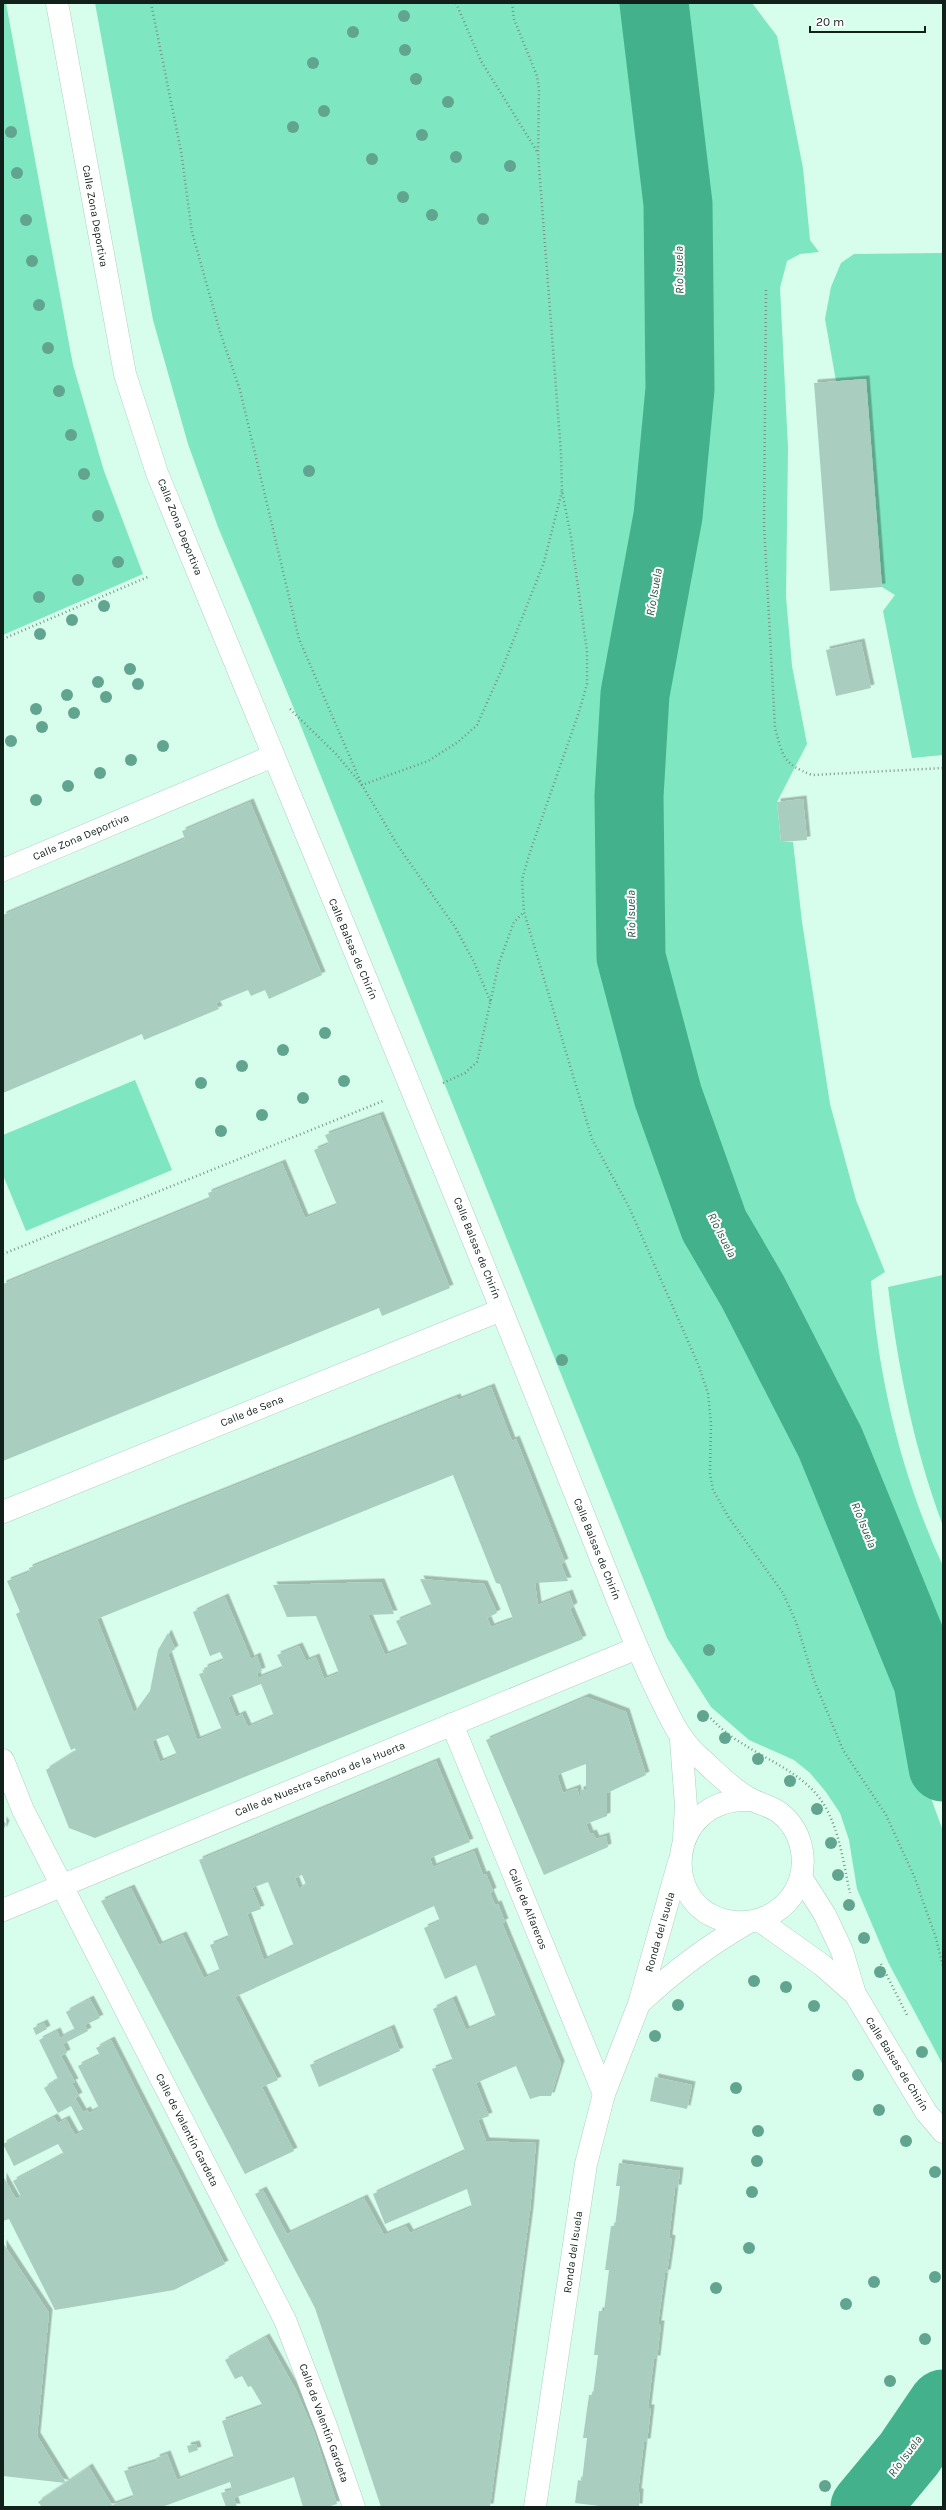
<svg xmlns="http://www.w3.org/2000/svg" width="946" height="2510" font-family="Karla,sans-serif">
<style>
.green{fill:#7ee6c0}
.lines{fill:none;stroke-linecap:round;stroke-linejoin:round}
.river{stroke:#44b18d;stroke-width:69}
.building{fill:#a9cebf;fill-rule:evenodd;filter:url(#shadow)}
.minor-casing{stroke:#acd1c1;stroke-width:23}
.path{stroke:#799388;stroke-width:2.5;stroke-dasharray:1 3;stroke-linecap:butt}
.minor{stroke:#fff;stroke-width:22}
.tree{fill:#61a490}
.labels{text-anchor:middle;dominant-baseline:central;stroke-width:4;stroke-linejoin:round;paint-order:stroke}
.street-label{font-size:11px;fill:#12201b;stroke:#fff}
.water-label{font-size:12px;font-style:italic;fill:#275444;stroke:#fff}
</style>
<defs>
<filter id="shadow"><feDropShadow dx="3.5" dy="-3.5" stdDeviation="0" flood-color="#0004"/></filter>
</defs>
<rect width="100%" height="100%" fill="#d7fdec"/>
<g class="green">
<polygon points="3,3 6,3 73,365 104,471 143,574 3,635"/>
<path d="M95 3H752L777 36 803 168 810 240 819 252 800 254 787 261 780 288 788 448 786 597 792 666 807 744 777 802 781 842H793L802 922 830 1104 856 1200 885 1272 871 1281C878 1378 902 1478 943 1566V1724L916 1718 924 1779 943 1831V2065L888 1962 857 1889 849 1840 840 1813 826 1792 810 1773 794 1760 749 1740 711 1707 667 1638 290 699 218 527 188 444 153 320Z"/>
<polygon points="943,253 943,755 912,758 883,611 895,595 882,587 866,379 836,381 825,319 831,287 841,263 854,254"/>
<polygon points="135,1080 172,1170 26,1231 3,1175 3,1135"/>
<path d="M943 1275V1526C913 1445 899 1372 888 1287Z"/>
</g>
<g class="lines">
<g class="river">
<polyline points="654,3 678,204 680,389 668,516 635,694 629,796 631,957 668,1096 714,1225 753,1292 830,1442 928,1682 943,1767"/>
<polyline points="865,2507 909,2454 943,2404"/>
</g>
</g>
<g class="building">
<polygon points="866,379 882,587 830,591 814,383"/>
<polygon points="861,642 871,688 836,696 826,650"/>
<polygon points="803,799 807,840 781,842 777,802"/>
<polygon points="250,802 322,975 269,999 265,990 251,996 248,990 216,1003 219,1009 144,1040 142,1034 3,1093 3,915 185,839 182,831"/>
<polygon points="380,1115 450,1288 382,1316 379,1308 3,1461 3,1284 210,1199 208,1193 282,1163 305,1218 337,1205 314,1150 329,1144 325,1135"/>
<path d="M491 1387 512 1441 516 1439 565 1562 561 1564 568 1581 535 1583 538 1605 569 1593 574 1606 570 1609 583 1639 95 1838 69 1828 46 1770 76 1751 75 1748 71 1750 16 1614 20 1612 7 1581 30 1572 29 1568 457 1397 458 1400ZM453 1475 496 1583 500 1584 513 1619 491 1627 487 1618 497 1613 484 1584 420 1579 432 1606 396 1621 408 1646 385 1655 368 1615 394 1614 381 1582 273 1585 287 1617 316 1616 339 1673 324 1679 316 1657 306 1661 299 1646 277 1655 283 1668 258 1678 257 1673 262 1671 257 1656 251 1659 225 1597 193 1612 210 1656 220 1652 224 1660 204 1668 205 1672 199 1674 222 1730 197 1740 168 1654 175 1649 168 1633 158 1650 150 1691 134 1713 97 1619ZM261 1684 274 1716 248 1727 242 1714 236 1717 228 1697ZM168 1735 177 1755 160 1762 152 1741Z"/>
<path d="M586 1697 626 1712 646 1775 607 1793V1816L586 1824 590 1834 593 1833 596 1839 606 1836 608 1847 544 1875 486 1740ZM586 1764V1789L580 1790V1799L577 1788 563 1793 557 1775Z"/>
<path d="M436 1761 470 1842 430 1858 433 1867 474 1851 483 1875 486 1874 493 1891 490 1893 495 1905 498 1904 505 1922 502 1923 561 2064 551 2096H540L530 2099 516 2066 476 2083 489 2116 478 2120 486 2141 536 2143 530 2211 490 2507H381L315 2308 255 2194 263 2190 287 2234 364 2198 384 2235 406 2226 410 2233 472 2207 467 2189 385 2224 373 2194 465 2151 432 2069 453 2061 433 2009 453 1999 466 2030 496 2017 476 1965 445 1979 424 1928 440 1921 434 1906 235 1997 278 2080 262 2087 294 2151 245 2174 101 1901 131 1888 159 1945 183 1935 204 1978 220 1971 210 1945 229 1937 199 1860ZM302 1875 306 1884 299 1889 295 1878ZM268 1882 294 1946 264 1960 247 1914 261 1909 252 1888Z"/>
<polygon points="3,1820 6,1824 3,1831"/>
<polygon points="90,1999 100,2018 85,2025 88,2031 63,2044 67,2053 61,2056 75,2082 72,2083 79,2096 75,2098 83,2112 87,2110 89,2113 99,2108 78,2066 100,2055 96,2048 111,2040 225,2264 174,2290 55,2310 9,2219 3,2221 3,2176 16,2199 21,2196 13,2181 64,2154 58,2144 14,2166 3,2144 54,2117 58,2123 66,2119 75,2135 84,2131 71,2106 58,2113 44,2088 58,2079 39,2040 57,2031 60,2038 75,2030 66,2012"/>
<polygon points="44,2023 47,2029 36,2035 33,2028"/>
<polygon points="391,2028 400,2051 319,2087 310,2065"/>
<polygon points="655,2077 692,2085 687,2109 650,2101"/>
<polygon points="619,2163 680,2171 678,2188 675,2188 669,2238 672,2239 667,2273 665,2273 658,2324 661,2324 657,2359 654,2359 648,2408 651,2408 647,2442 644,2442 638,2492 640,2492 639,2507 608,2507 575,2503 578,2480 582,2481 587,2438 583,2438 589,2395 593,2395 598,2355 594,2355 599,2311 604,2311 609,2270 605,2270 611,2226 615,2226 620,2186 616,2186"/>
<polygon points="3,2243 49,2313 37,2436 66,2483 3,2476"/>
<polygon points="266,2337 296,2390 314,2432 337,2504 327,2507 303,2507 294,2477 234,2498 237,2507 226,2507 221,2493 232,2490 230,2482 162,2507 42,2507 38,2502 89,2467 112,2505 134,2497 124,2471 157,2461 156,2458 167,2454 177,2480 234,2458 222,2421 263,2406 251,2386 248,2387 242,2376 235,2379 225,2360"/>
<polygon points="196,2444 198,2450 189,2453 187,2446"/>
</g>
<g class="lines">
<defs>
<g id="minor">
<path d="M57 3 125 374 157 473C283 780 412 1085 535 1393 561 1459 587 1525 614 1591 628 1626 642 1660 658 1693 670 1717 678 1737 697 1755 713 1769 729 1787 747 1797 757 1804 770 1805 780 1813 805 1833 810 1870 792 1896 779 1914 757 1924 735 1922 656 1914 665 1796 750 1800"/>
<polyline points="3,870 273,756"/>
<polyline points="3,1512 501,1310"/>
<polyline points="452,1724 604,2094"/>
<polyline points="681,1740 686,1806 684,1838"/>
<polyline points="3,1760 23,1810 285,2320 326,2426 354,2507"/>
<polyline points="801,1877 825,1915 842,1951 855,1994 926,2112 943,2132"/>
<polyline points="3,1910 637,1648"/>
<polyline points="759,1920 822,1965 855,1994"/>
<path d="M640 2003C675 1970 707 1946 749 1922"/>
<polyline points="535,2507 586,2164 604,2094 639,2004 679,1862"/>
</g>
</defs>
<use href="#minor" class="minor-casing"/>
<g class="path">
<polyline points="151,3 181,151 192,232 220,332 240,390 299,639 362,785 428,761 458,742 477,725 502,669 544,562 562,491"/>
<polyline points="456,3 481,61 538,153"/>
<polyline points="512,3 514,19 537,76 539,89 538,154 561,453 562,491 571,537 587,651 587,684 579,712 529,855 522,880 524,912 592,1139 629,1207 698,1364 708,1393 711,1424 710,1474 713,1490 729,1518 783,1593 796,1622 814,1680 843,1750 886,1815 914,1876 936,1938 943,1967"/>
<path d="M766 290 764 525 775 728C783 757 783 764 812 775L943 768"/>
<polyline points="3,639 150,576"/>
<polyline points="290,709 336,754 362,785 398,846 455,927 474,962 491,1003"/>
<polyline points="443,1083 465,1073 477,1062 499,963 514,922 524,912"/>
<polyline points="3,1254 383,1101"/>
<path d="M705 1712C716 1724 726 1734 740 1742 771 1763 812 1776 829 1814 841 1839 844 1867 850 1893"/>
<polyline points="881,1964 907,2015"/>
</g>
<use href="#minor" class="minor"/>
</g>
<g class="tree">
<circle cx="404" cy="16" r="6"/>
<circle cx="353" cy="32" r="6"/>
<circle cx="405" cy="50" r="6"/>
<circle cx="313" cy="63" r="6"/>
<circle cx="416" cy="79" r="6"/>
<circle cx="448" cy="102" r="6"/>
<circle cx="324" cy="111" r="6"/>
<circle cx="293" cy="127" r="6"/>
<circle cx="11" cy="132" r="6"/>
<circle cx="422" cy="135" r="6"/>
<circle cx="456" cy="157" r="6"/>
<circle cx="372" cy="159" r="6"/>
<circle cx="510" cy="166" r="6"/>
<circle cx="17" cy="173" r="6"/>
<circle cx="403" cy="197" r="6"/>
<circle cx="432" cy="215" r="6"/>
<circle cx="483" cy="219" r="6"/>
<circle cx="26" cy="220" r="6"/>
<circle cx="32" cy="261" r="6"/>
<circle cx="39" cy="305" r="6"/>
<circle cx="48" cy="348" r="6"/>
<circle cx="59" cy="391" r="6"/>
<circle cx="71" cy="435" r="6"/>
<circle cx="309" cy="471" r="6"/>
<circle cx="84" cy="474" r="6"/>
<circle cx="98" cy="516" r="6"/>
<circle cx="118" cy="562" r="6"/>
<circle cx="78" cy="580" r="6"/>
<circle cx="39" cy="597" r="6"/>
<circle cx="104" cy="606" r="6"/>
<circle cx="72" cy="620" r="6"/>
<circle cx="40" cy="634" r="6"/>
<circle cx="130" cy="669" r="6"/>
<circle cx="98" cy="682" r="6"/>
<circle cx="138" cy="684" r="6"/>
<circle cx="67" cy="695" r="6"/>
<circle cx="106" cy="697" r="6"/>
<circle cx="36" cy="709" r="6"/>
<circle cx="74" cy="713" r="6"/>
<circle cx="42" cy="727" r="6"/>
<circle cx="11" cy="741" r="6"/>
<circle cx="163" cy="746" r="6"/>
<circle cx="131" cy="760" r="6"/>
<circle cx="100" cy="773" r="6"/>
<circle cx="68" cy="786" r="6"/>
<circle cx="36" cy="800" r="6"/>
<circle cx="325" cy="1033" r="6"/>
<circle cx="283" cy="1050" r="6"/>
<circle cx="242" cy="1066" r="6"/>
<circle cx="344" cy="1081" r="6"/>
<circle cx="201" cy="1083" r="6"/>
<circle cx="303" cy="1098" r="6"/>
<circle cx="262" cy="1115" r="6"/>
<circle cx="221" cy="1131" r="6"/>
<circle cx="562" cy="1360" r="6"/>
<circle cx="709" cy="1650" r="6"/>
<circle cx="703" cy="1716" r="6"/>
<circle cx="725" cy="1738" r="6"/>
<circle cx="758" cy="1759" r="6"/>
<circle cx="790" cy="1781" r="6"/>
<circle cx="817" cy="1809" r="6"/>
<circle cx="831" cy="1843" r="6"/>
<circle cx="838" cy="1875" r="6"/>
<circle cx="849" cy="1905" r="6"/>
<circle cx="864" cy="1938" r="6"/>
<circle cx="880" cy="1972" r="6"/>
<circle cx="754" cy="1981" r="6"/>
<circle cx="786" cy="1987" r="6"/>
<circle cx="678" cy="2005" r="6"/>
<circle cx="814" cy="2006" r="6"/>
<circle cx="655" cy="2036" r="6"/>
<circle cx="922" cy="2052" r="6"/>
<circle cx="858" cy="2075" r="6"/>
<circle cx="736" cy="2088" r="6"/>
<circle cx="879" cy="2110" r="6"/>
<circle cx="758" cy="2131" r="6"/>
<circle cx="906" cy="2141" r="6"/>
<circle cx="757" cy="2161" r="6"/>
<circle cx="935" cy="2172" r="6"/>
<circle cx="752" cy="2192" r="6"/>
<circle cx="749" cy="2248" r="6"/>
<circle cx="935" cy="2277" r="6"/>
<circle cx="874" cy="2282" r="6"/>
<circle cx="716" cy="2288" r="6"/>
<circle cx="846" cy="2304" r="6"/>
<circle cx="925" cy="2339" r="6"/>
<circle cx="890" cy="2381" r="6"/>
<circle cx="825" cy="2486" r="6"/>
</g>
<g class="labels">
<g class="street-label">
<text transform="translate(95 216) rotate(80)">Calle Zona Deportiva</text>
<text transform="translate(180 527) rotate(68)">Calle Zona Deportiva</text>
<text transform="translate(81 837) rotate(-23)">Calle Zona Deportiva</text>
<text transform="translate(353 949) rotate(67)">Calle Balsas de Chirín</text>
<text transform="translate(477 1248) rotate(68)">Calle Balsas de Chirín</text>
<text transform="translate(252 1411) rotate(-22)">Calle de Sena</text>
<text transform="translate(597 1549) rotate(68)">Calle Balsas de Chirín</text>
<text transform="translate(320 1779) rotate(-22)">Calle de Nuestra Señora de la Huerta</text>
<text transform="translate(528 1909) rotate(68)">Calle de Alfareros</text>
<text transform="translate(660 1932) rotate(-74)">Ronda del Isuela</text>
<text transform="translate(897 2064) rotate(58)">Calle Balsas de Chirín</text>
<text transform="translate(187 2130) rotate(63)">Calle de Valentín Gardeta</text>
<text transform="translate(573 2252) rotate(-82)">Ronda del Isuela</text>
<text transform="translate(324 2423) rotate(70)">Calle de Valentín Gardeta</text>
</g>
<g class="water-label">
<text transform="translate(679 270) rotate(-91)">Río Isuela</text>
<text transform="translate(654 592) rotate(-80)">Río Isuela</text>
<text transform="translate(631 914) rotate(-91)">Río Isuela</text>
<text transform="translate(722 1235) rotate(63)">Río Isuela</text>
<text transform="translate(864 1525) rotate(68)">Río Isuela</text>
<text transform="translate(905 2456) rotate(-53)">Río Isuela</text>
</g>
</g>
<rect width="946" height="2510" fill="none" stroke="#12201b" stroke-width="8"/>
<path d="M810 26v6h115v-6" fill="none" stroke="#12201b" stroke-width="2"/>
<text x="816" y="26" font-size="12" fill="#12201b" stroke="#ffffff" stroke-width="3" paint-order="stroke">20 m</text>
</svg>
